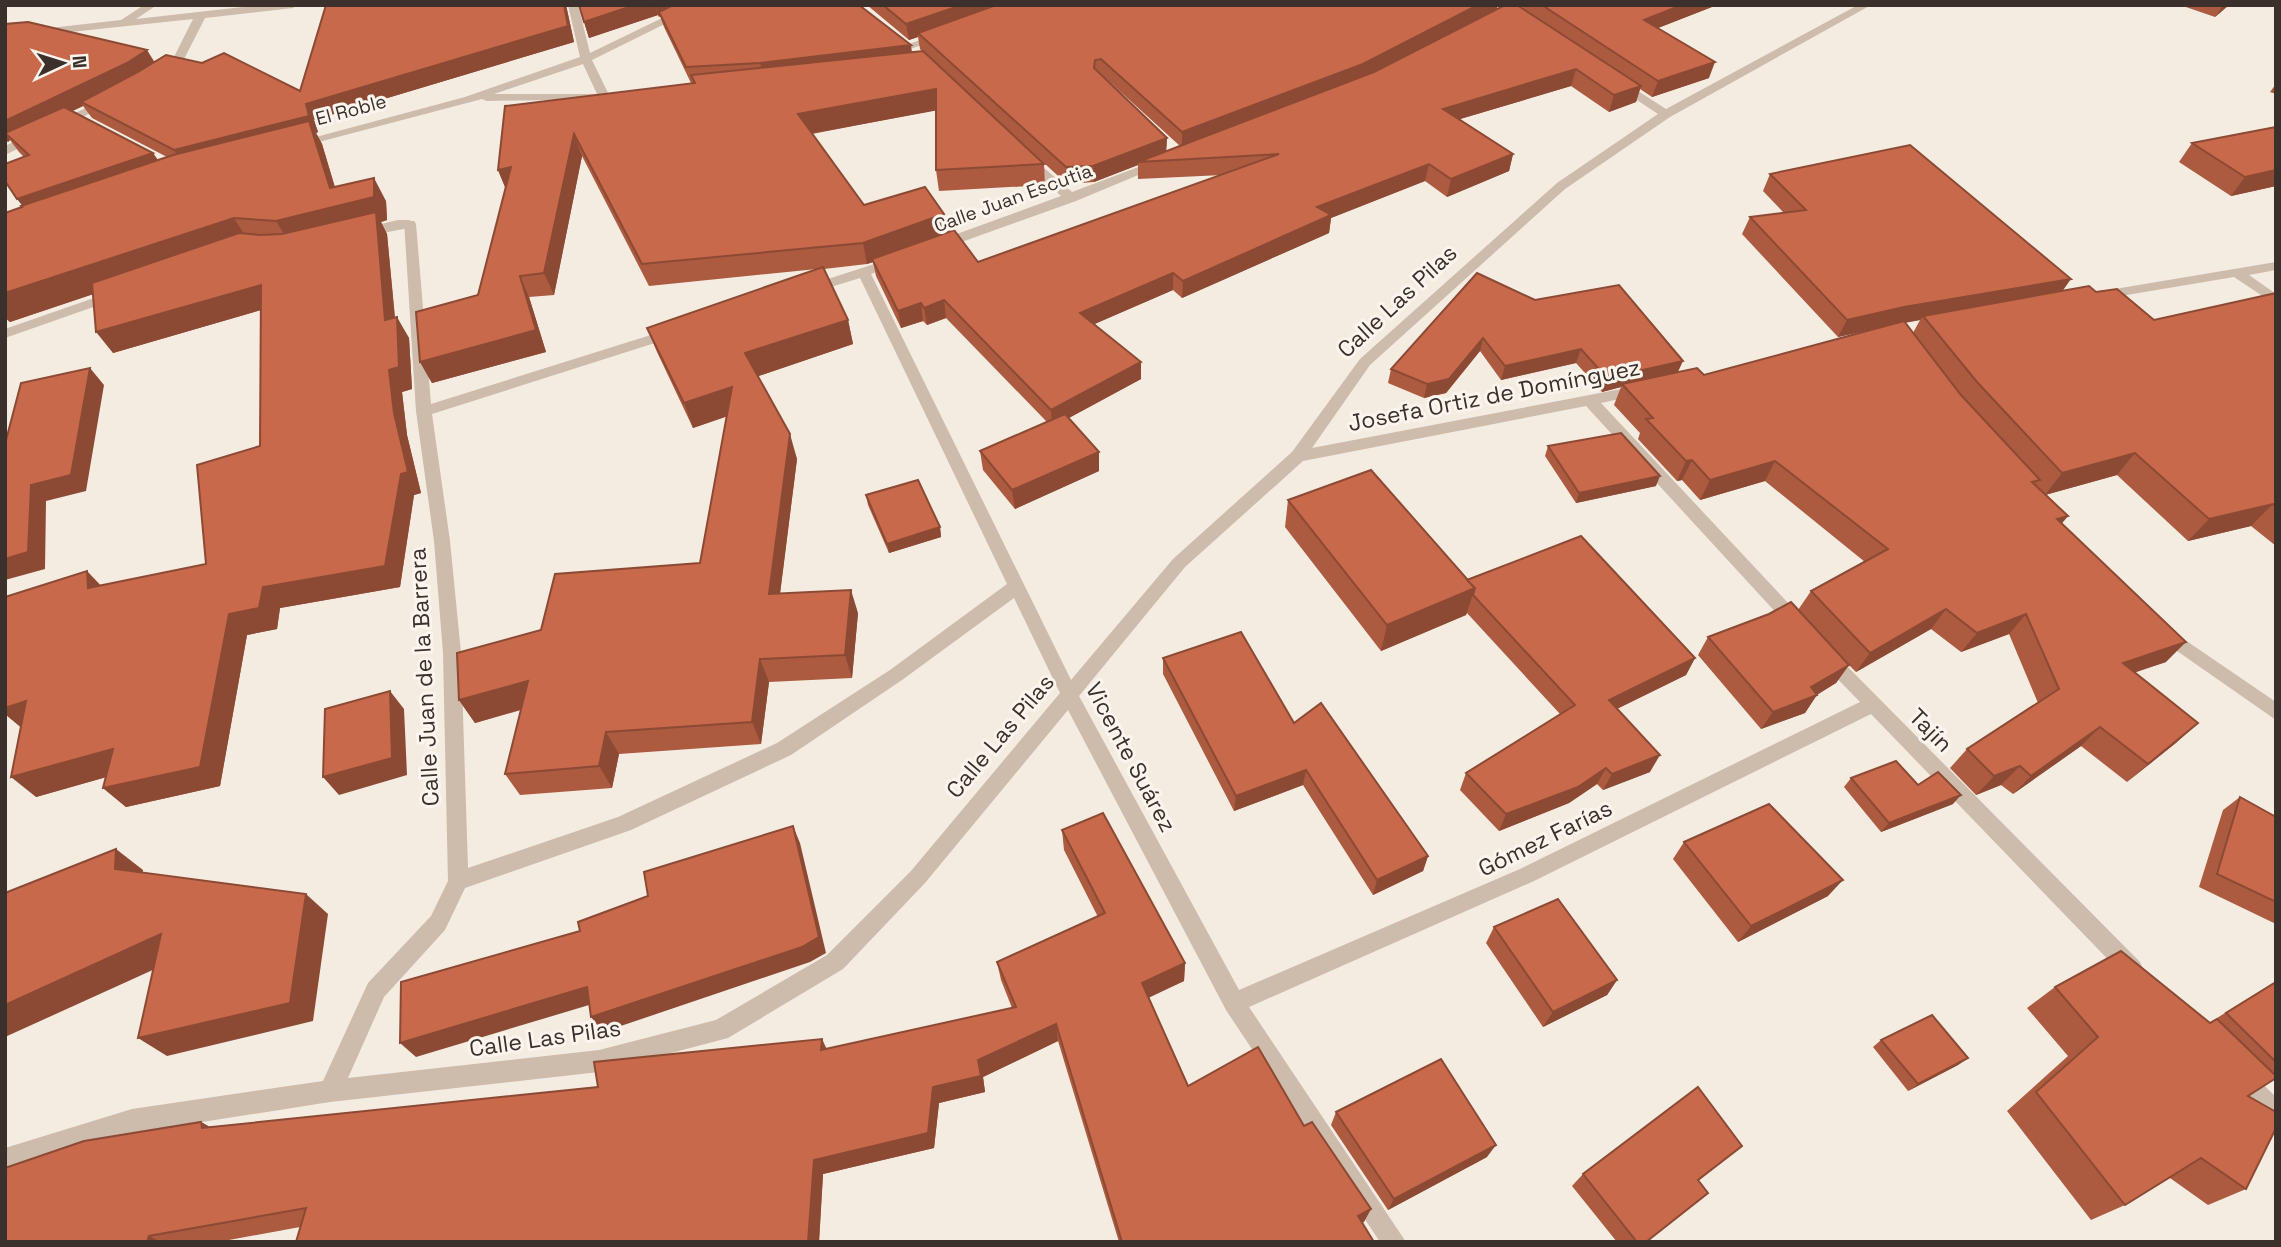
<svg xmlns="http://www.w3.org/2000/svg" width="2281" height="1247" font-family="'Space Grotesk',sans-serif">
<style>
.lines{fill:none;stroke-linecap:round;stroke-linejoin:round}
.service{fill:#cdbbac;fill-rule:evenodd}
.minor{fill:#cdbbac;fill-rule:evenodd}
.wall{fill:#ac5a40;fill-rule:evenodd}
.shaded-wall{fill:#8c4a34}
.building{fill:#c8694b;stroke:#8c4a34;stroke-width:2}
.labels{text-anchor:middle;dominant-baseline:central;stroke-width:6;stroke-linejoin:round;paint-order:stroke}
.far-street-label{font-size:19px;fill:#3b302b;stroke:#fbf5ee}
.street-label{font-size:23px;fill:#3b302b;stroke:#fbf5ee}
</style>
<rect width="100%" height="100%" fill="#f4ebe1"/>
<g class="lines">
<polygon class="service" points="398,220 409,220 416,224 409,228 361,237 354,233 356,230"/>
<g class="minor">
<polygon points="144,5 157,5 136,19 261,5 298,5 293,8 205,18 182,63 161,75 155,72 173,59 193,19 5,39 5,33 121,20"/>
<path d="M568 5H578L590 53 689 5H703L592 60 610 97 608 99 487 101 482 99 296 148 290 144 465 97 580 57ZM583 64 597 94H494Z"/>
<path d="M1858 5H1871L1670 117 1565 189 1370 365 1312 448 1642 385 1647 387 1649 390 1647 393 1601 403 1804 620 1807 625 1804 630H1792L1586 406 1303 461 1185 567 1079 696 1239 990 1520 869 1860 702 1823 664 1820 659 1823 654H1835L2140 962 2143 969 2140 976 2132 979 2124 976 1871 714 1534 881 1249 1007 1406 1242H1380L1226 1010 1068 710 925 883 843 969 728 1038 599 1072 330 1102 132 1133 5 1172V1148L132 1109 323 1081 368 983 431 916 448 881 443 653 434 541 416 411 404 221H414L416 224 431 404 670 329 675 327 682 332 680 335 432 414 450 541 461 653 468 868 618 817 777 743 890 670 1007 584 860 278 808 294 803 293V287L890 259H900L902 262 871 274 1071 680 1173 559 1292 452 1360 359 1557 183 1658 114 1616 86V82H1624L1666 109ZM1014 598 1060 693 911 871 827 955 716 1020 599 1050 348 1078 384 997 445 930 465 888 631 830 791 755 902 680Z"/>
<polygon points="942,32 947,35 946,37 907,50 901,47"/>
<polygon points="105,99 115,101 5,155 5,146"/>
<polygon points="1029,155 1072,192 1157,160 1165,160 1167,163 1076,201 942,249 932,249 932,243 1061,196 1025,162 1023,159"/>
<polygon points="2276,262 2276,270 2249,275 2276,294 2276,305 2234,277 2097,300 2090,296 2097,292"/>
<polygon points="114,291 121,295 119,298 5,338 5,329"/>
<polygon points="2163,625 2276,702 2276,720 2157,637 2154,632 2157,627"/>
<polygon points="2238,1065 2246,1068 2276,1097 2276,1124 2268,1121 2230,1084 2227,1076 2230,1068"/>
</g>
</g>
<g class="wall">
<path d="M566 5 574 42 314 120 318 132 316 133 322 144 335 187 386 201 387 220 381 222 387 234 395 317 409 338 412 389 402 392 407 435 421 493 414 495 400 587 280 608 277 629 247 635 220 786 126 807 103 788 106 777 36 797 21 727 5 714V597L101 585 206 564 260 446 261 310 113 353 93 294 10 322 5 318V213L22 207 24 157 19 152 10 140 8 142 5 139V24L155 62 300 91ZM83 106 92 118 167 157 158 160 153 153 72 111Z"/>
<path d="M579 5H859L912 52 922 51 920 49 918 37 909 40 867 5H1497V9H1522L1523 5H1717L1658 28 1709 78 1652 97 1640 89 1636 102 1609 112 1571 86 1460 119 1513 154 1509 171 1447 197 1425 181 1331 218 1329 233 1182 298 1173 290 1094 324 1141 379 1069 418 1099 471 1015 509 983 470 980 451 1047 422 946 318 927 325 923 321 901 328 876 276 873 262 867 264 824 269 848 320 853 344 758 376 797 459 780 593 858 613 852 678 769 682 761 744 619 754 612 788 520 795 505 774 521 710 475 723 459 700 541 630 700 563 727 416 693 428 657 352 647 328 817 269 649 286 582 156 554 295 529 297 546 352 432 383 420 362 478 295 506 189 498 170 691 83 664 27 660 16 659 17 658 15 589 38ZM1102 75 1180 146 1166 151 1167 138ZM936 110V170L939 191 1045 185 1044 164 989 113 1067 184 1094 182 1138 165V179L1222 175 978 262 947 232 864 205 812 134Z"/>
<polygon points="2180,5 2229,5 2215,17"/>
<polygon points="2276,84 2276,94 2270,92"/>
<polygon points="2276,127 2276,186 2231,196 2179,162 2192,143"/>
<path d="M1770 174 2063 291 2096 292 2154 320 2276 293V546L2251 526 2188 541 2117 475 2045 495 2068 516 2062 523 2166 662 2134 672 2177 742 2127 782 2081 746 2013 794 2001 785 1976 795 1950 768 1967 749 2038 703 2009 634 1961 652 1931 629 1856 672 1849 665 1836 683 1817 694 1805 713 1761 729 1698 655 1708 637 1798 610 1811 591 1865 562 1765 481 1700 500 1682 480 1677 481 1638 439 1640 433 1614 405 1621 387 1602 392 1576 363 1501 380 1480 351 1446 393 1424 398 1388 383 1391 369 1477 273 1678 372 1704 375 1879 328 1838 337 1742 234 1750 217 1784 213 1763 191ZM1920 320 1913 333 1905 323Z"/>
<polygon points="1548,446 1656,486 1576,503 1545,456"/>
<polygon points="866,495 940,527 941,537 889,553 868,505"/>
<polygon points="1288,500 1467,580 1695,658 1686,675 1617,709 1650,772 1603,790 1597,784 1569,803 1499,831 1460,790 1466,773 1560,714 1467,613 1466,615 1381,651 1285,527"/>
<polygon points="1163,658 1294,723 1428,856 1423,871 1373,895 1303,785 1234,811 1163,674"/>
<polygon points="1851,778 1953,804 1881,832 1844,787"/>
<polygon points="2240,797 2276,817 2276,924 2199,887 2223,810"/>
<polygon points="1062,830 1185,963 1184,981 1148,997 1188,1086 1304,1126 1371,1209 1362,1223 1374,1242 1119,1242 1058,1041 983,1077 985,1092 939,1103 934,1148 823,1174 819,1242 296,1242 300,1227 218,1242 5,1242 201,1122 210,1127 598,1087 827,1049 1012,1008 1001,980 997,962 1098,917 1064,850"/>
<polygon points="1684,842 1828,896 1738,942 1673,859"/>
<polygon points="1494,927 1617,980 1607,995 1543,1027 1486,943"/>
<polygon points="2276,981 2276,1074 2248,1096 2246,1189 2208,1205 2170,1178 2125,1205 2091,1220 2007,1111 2068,1056 2027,1008 2055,987 2209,1023"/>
<polygon points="1881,1040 1968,1058 1958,1065 1908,1091 1873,1047"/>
<polygon points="1336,1112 1487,1157 1388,1210 1331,1125"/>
<polygon points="1742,1146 1698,1181 1647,1242 1617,1242 1572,1186 1583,1174"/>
</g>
<g class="shaded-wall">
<polygon points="564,5 566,5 574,42 314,120 318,132 316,133 322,144 340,205 374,178 386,201 387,220 381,222 387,234 397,342 290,244 276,221 184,166 174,150 306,104"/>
<polygon points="635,5 655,5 658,15 589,38 584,22"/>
<polygon points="655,5 682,5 659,12 660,16 659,17"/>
<polygon points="962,5 1008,5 918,33 918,37 909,40 906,24"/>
<polygon points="1478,5 1497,5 1497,9 1361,80 1182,148 1182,132"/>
<polygon points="1682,5 1717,5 1640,35 1644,20"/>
<polygon points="2223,5 2229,5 2215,17"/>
<polygon points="911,45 913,61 764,78 760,63"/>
<polygon points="147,50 157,66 81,102 83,106 12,140 5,133 5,121"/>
<polygon points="1715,62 1709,78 1652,97 1658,81"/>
<polygon points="1576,69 1571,86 1440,125 1443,109"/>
<polygon points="1641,86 1636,102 1609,112 1614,95"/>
<polygon points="936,89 939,110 803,135 798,114"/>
<polygon points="5,134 10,140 8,142 5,138"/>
<polygon points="574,134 582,156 554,295 544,273"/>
<polygon points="1167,138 1166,154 1138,162 1138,165 1094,182 1093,166"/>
<polygon points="153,153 165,172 32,218 17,199"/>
<polygon points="1513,154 1509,171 1447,197 1451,179"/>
<polygon points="1429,164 1425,181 1331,218 1329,233 1182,298 1183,281 1317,207"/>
<polygon points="511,167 507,192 498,170"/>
<polygon points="2276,170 2276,186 2231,196 2245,177"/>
<polygon points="944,214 947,235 872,259 873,262 867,264 863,243"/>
<polygon points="234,218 249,242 10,322 5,317 5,293"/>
<polygon points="1173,273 1173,290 1081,330 1080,313"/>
<polygon points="520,276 529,297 546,352 432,383 420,362"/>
<polygon points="2071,279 2059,296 1923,316 1920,320 1895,324 1838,337 1847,320 1904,307"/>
<polygon points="261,285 275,306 113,353 96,332"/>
<polygon points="944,300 946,318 927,325 924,308"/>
<polygon points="921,303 923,321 901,328 898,311"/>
<polygon points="397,317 409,338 412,389 402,392 407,435 421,493 414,495 400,587 280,608 277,629 247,635 220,786 126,807 103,788 229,614 263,587 394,413 389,370"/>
<polygon points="848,320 853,344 753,378 745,353"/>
<polygon points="1483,338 1480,351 1446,393 1424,398 1427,384"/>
<polygon points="1581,349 1576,363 1501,380 1505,366"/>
<polygon points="1683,361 1677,374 1622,384 1621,387 1602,392 1607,378"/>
<polygon points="1141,362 1141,379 1052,427 1051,410"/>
<polygon points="90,368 104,385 86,491 46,501 45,569 5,580 5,559 31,485"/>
<polygon points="732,387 740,412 693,428 684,403"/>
<polygon points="790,434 797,459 777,618 769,594"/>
<polygon points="1099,452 1099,471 1015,509 1012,490"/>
<polygon points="2135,453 2117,475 2045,495 2062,473"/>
<polygon points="1692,460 1682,480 1677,481 1686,461"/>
<polygon points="1775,461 1765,481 1700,500 1710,480"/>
<polygon points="1660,476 1656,486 1576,503 1579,493"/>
<polygon points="2273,504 2251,526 2188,541 2209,519"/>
<polygon points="2068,516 2051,536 2057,519"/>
<polygon points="940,527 941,537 889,553 887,544"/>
<polygon points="87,571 107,592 88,588"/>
<polygon points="1475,588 1466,615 1381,651 1387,625"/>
<polygon points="851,590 858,613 852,678 845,655"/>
<polygon points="1946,609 1931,629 1856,672 1870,653"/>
<polygon points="2026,614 2009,634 1961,652 1977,633"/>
<polygon points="2186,642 2166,662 2104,683 2123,663"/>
<polygon points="1695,658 1686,675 1600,717 1609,700"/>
<polygon points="760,659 769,682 761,744 752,722"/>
<polygon points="1849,665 1836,683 1817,695 1805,713 1761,729 1773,712 1811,687"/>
<polygon points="528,681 543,703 475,723 459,700"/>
<polygon points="390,691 404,709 407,775 339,795 323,777"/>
<polygon points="26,701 24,730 5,714 5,708"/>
<polygon points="2198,723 2177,742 2127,782 2148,764"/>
<polygon points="2100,727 2081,746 2013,794 2031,776"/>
<polygon points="606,732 619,754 612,788 599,766"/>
<polygon points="113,749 135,769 36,797 11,777"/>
<polygon points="1660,755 1650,772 1603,790 1612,774"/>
<polygon points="2020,766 2001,785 1976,795 1994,776"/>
<polygon points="1606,768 1597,784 1569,803 1499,831 1506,814"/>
<polygon points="1306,770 1303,785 1234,811 1236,796"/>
<polygon points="1961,795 1953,804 1881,832 1889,823"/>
<polygon points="793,826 800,843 826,953 810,962 603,1032 591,1017"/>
<polygon points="116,849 143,870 142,889 115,869"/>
<polygon points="1428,856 1423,871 1373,895 1377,880"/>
<polygon points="1843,880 1828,896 1738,942 1751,926"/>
<polygon points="306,894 328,914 313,1021 167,1056 138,1038"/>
<polygon points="161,934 188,954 5,1037 5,1005"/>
<polygon points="1185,963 1184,981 1142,1001 1142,983"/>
<polygon points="1617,980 1607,995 1543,1027 1553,1012"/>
<polygon points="587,987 599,1002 416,1057 400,1043"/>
<polygon points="1056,1024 1058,1041 983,1077 985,1092 939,1103 934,1148 823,1174 819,1242 808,1242 814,1160 978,1060"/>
<polygon points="822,1039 830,1056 821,1050"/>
<polygon points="1968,1058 1958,1065 1908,1091 1918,1084"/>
<polygon points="201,1122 227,1137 202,1128"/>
<polygon points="1496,1145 1487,1157 1388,1210 1394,1199"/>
<polygon points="1371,1209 1364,1222 1352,1229 1358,1216"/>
<polygon points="149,1236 161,1242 147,1242"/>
</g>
<g class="building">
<polygon points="326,5 564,5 568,26 306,104 309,116 174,150 81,102 138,72 166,55 202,63 224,53 300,91"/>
<polygon points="579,5 635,5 584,22"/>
<polygon points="673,5 859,5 911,45 760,63 686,67 659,12"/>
<polygon points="883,5 962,5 906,24"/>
<polygon points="996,5 1478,5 1363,64 1182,132 1101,59 1095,60 1094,68 1167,138 1093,166 1066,167 918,33"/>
<polygon points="1505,5 1517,5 1641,86 1614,95 1576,69 1443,109 1513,154 1451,179 1429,164 1317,207 1331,215 1183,281 1173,273 1080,313 1141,362 1051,410 944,300 924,308 921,303 898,311 872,259 954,230 978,262 1279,154 1138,162 1374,72"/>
<polygon points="1542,5 1682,5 1644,20 1715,62 1658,81"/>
<polygon points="28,22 147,50 127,63 5,121 5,24"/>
<polygon points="923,51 1044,164 936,170 936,89 798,114 864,205 925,187 944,214 863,243 642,264 574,134 544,273 520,276 536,330 420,362 416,312 478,295 511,167 498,170 505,106 695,83 691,75"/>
<polygon points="64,107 153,153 17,199 5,181 5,164 29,155 5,133"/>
<polygon points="309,121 330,188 374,178 374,197 276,221 234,218 5,293 5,213 22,207 21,206 173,155"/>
<polygon points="2276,127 2276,170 2245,177 2192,143"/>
<polygon points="1910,145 2071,279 1904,307 1847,320 1750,217 1806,210 1770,174"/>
<polygon points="376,212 385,320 397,317 399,367 389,370 394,413 408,472 401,474 385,566 263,587 259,608 229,614 200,767 103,788 113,749 11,777 26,701 5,708 5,597 87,571 88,588 206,564 197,465 260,446 261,285 96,332 92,283 239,233 260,235 282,234"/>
<polygon points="823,267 848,320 745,353 790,434 769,594 851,590 845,655 760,659 752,722 606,732 599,766 505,774 528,681 459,700 457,653 541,630 555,574 700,563 732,387 684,403 647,328"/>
<polygon points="1477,273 1535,300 1619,285 1683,361 1607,378 1581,349 1505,366 1483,338 1449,379 1427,384 1391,369"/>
<polygon points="2089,286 2096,292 2117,289 2154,320 2276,293 2276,506 2273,504 2209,519 2135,453 2062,473 1977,382 1923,316"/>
<polygon points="1904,321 1961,395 2040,480 2032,482 2068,516 2057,519 2186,642 2123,663 2198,723 2148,764 2100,727 2031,776 2020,766 1994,776 1967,749 2059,689 2026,614 1977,633 1946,609 1870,653 1811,591 1888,549 1775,461 1710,480 1692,460 1686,461 1646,419 1653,418 1622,384 1697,368 1704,375"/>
<polygon points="90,368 71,475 31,485 28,552 5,559 5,444 21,383"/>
<polygon points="1065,414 1099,452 1012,490 980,451"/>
<polygon points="1621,433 1660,476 1579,493 1548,446"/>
<polygon points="1371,470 1475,588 1387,625 1288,500"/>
<polygon points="918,480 940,527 887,544 866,495"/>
<polygon points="1581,536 1695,658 1609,700 1660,755 1612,774 1606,768 1578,787 1506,814 1466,773 1575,705 1473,595 1475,588 1467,580"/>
<polygon points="1791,602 1849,665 1811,687 1817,695 1773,712 1708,637 1769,614"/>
<polygon points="1241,632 1294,723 1321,703 1428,856 1377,880 1306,770 1236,796 1163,658"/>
<polygon points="390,691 392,758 323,777 325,709"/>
<polygon points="1896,761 1918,785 1938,772 1961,795 1889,823 1851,778"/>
<polygon points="2240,797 2276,817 2276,902 2217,874"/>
<polygon points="1769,804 1843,880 1751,926 1684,842"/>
<polygon points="1103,813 1185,963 1142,983 1188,1086 1258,1047 1304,1126 1312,1122 1371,1209 1358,1216 1374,1242 1122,1242 1056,1024 978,1060 981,1076 933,1087 928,1133 814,1160 808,1242 296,1242 306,1208 149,1236 147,1242 5,1242 5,1168 84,1141 201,1122 202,1128 598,1087 594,1062 822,1039 821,1050 1016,1007 997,962 1105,913 1062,830"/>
<polygon points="793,826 819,937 802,947 591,1017 587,987 400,1043 401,982 580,931 578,922 648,896 644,872"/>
<polygon points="116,849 115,869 306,894 290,1003 138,1038 161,934 5,1005 5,893"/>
<polygon points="1558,899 1617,980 1553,1012 1494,927"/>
<polygon points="2121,951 2210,1023 2217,1019 2276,1076 2276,1078 2248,1096 2276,1112 2276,1128 2246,1189 2201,1158 2125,1205 2036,1092 2098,1037 2055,987"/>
<polygon points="2276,982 2276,1062 2226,1013"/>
<polygon points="1932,1015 1968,1058 1918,1084 1881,1040"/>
<polygon points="1441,1059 1496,1145 1394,1199 1336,1112"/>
<polygon points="1698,1087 1742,1146 1698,1180 1708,1193 1646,1242 1637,1242 1583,1174"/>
</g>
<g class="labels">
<g class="far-street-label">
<text transform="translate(351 110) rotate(-15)">El Roble</text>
<text transform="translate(1013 198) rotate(-20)">Calle Juan Escutia</text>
</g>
<g class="street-label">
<text transform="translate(1397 301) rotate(-43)">Calle Las Pilas</text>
<text transform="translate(1494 395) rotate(-11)">Josefa Ortiz de Domínguez</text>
<text transform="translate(424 677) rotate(-93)">Calle Juan de la Barrera</text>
<text transform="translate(1931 730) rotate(45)">Tajín</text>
<text transform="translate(1000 736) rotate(-50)">Calle Las Pilas</text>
<text transform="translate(1131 757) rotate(62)">Vicente Suárez</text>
<text transform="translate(1545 838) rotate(-26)">Gómez Farías</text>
<text transform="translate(545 1038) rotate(-8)">Calle Las Pilas</text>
</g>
</g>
<rect width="2281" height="1247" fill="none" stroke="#3b302b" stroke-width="14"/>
<g transform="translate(63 63) rotate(86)" stroke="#fbf5ee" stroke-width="5" paint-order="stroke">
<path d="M0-5L12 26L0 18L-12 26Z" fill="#3b302b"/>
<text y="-10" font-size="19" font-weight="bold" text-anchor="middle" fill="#3b302b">N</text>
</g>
</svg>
